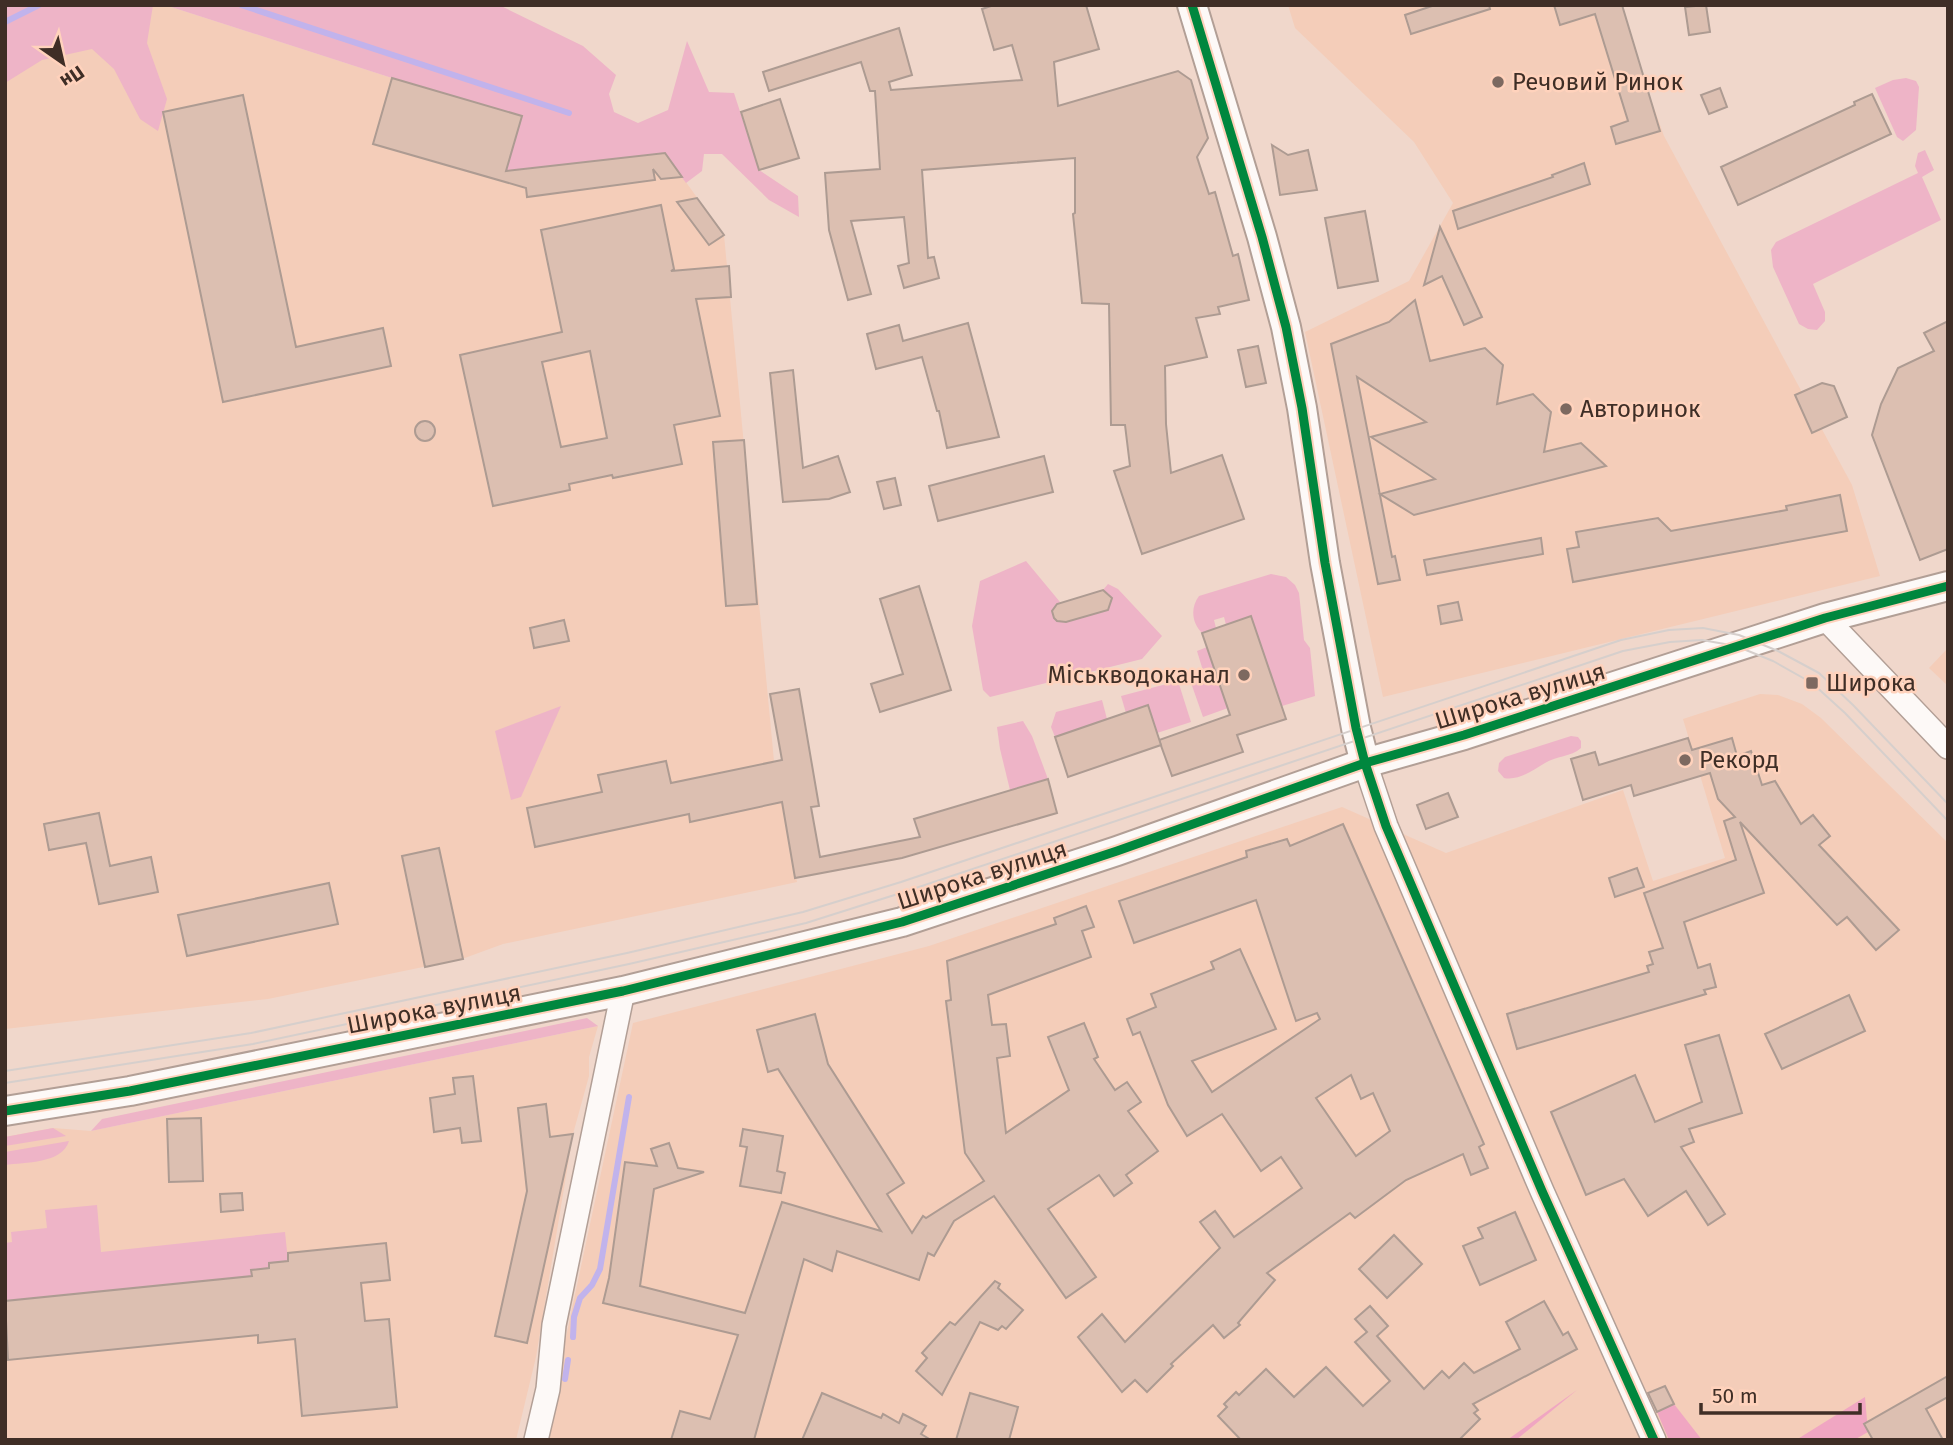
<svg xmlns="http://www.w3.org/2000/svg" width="1953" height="1445" font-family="'Fira Sans',sans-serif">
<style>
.built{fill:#f4cdb9}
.green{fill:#eeb4c7}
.forest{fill:#f0a6c2}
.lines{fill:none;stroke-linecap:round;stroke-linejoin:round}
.stream{stroke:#c1b3ec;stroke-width:6}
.building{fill:#dcbfb1;stroke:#ad9b92;stroke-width:2;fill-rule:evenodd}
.minor-casing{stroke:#b29f96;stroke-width:26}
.tertiary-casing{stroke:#b29f96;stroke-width:32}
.minor{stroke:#fdf9f7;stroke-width:23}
.tertiary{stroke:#fdf9f7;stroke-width:28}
.tram{stroke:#d6cfcc;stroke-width:2}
.cycleway-casing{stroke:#ffd2bc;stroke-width:13}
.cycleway{stroke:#00873e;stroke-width:9}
.poi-dot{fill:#7d6960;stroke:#ffd2bc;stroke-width:2.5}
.labels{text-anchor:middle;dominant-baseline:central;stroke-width:5;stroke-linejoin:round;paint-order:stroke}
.poi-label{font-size:24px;fill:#3f2e26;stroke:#ffd2bc;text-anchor:start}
.street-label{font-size:24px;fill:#3f2e26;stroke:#ffd2bc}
</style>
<rect width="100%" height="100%" fill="#f0d7cb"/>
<g class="built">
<polygon points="120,5 165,5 392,78 563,129 568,164 665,153 724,235 774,761 797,882 503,944 462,959 268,999 5,1029 5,58"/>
<polygon points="1288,5 1617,5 1664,136 1852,485 1880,576 1383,697 1305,332 1409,281 1453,203 1414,142 1295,28"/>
<polygon points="1948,648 1948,686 1929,668"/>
<polygon points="1760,694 1778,695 1802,704 1821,718 1948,843 1948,1440 544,1440 633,1023 929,946 1342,807 1446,853 1623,790 1653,881 1725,858 1683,719"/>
<polygon points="598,1026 589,1057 589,1076 573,1134 536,1357 516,1440 5,1440 5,1137 53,1128 91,1131"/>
</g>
<g class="green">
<polygon points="5,5 153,5 147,43 167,99 158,131 140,119 114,69 92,49 42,60 5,83"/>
<polygon points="165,5 499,5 583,46 616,75 609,94 614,112 638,123 668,110 687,41 709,92 734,93 759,170 798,196 799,217 769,200 722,154 704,154 702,171 686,183 664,153 523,169 503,181 392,78"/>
<polygon points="1906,78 1916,81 1919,87 1916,130 1903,141 1897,137 1875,88 1893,80"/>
<polygon points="1925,150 1934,170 1922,177 1941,220 1813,284 1825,312 1825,321 1817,330 1808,329 1799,324 1773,267 1771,250 1776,242 1918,173 1915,166 1918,153"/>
<polygon points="1026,561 1060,602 1052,611 1053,615 1057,621 1066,622 1108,610 1112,598 1103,590 1108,584 1118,589 1162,636 1142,659 990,697 983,690 972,626 980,581"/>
<path d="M1271 574 1286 577 1295 585 1299 593 1304 640 1310 648 1315 696 1282 706 1226 625 1224 617 1214 620 1216 628 1202 633C1192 623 1190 608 1199 596Z"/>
<polygon points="1207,647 1228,708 1203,717 1190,680 1204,674 1197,651"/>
<polygon points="1178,681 1191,722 1157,733 1126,713 1121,696"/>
<polygon points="1102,700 1107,719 1055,737 1051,727 1056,712"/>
<polygon points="561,706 521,797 511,800 495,731"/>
<polygon points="1023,721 1032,736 1048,779 1010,790 1000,749 997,727"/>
<path d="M1571 736 1578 737 1581 741V748C1571 757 1556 756 1545 763 1533 770 1519 781 1504 778L1498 771 1499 763 1505 757Z"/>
<polygon points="587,1018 598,1026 91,1131 102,1119"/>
<polygon points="53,1128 66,1136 5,1146 5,1137"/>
<path d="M69 1141C62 1164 25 1162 5 1165V1152Z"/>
<polygon points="97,1205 101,1252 285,1232 288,1261 269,1263 269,1268 251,1270 258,1334 229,1278 5,1301 5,1243 12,1242 11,1232 47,1228 45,1210"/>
</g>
<g class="forest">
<polygon points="1577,1390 1516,1440 1507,1440"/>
<polygon points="1865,1397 1868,1432 1854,1440 1796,1440"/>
<polygon points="1674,1404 1702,1440 1669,1440 1657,1412"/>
</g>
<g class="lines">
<g class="stream">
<polyline points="241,5 569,113"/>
<polyline points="5,22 39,5"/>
<polyline points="573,1337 574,1317 580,1298 592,1285 600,1269 629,1097"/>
<polyline points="565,1379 568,1360"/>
</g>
</g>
<g class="building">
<polygon points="994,5 1086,5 1099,49 1054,62 1058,106 1178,71 1191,80 1208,138 1197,157 1209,194 1215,192 1233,256 1238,254 1249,300 1218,307 1220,314 1196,318 1207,357 1165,366 1166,424 1171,473 1222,455 1244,519 1142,554 1114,471 1130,466 1125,425 1111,425 1109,304 1082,303 1073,214 1075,213 1075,158 922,170 928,258 934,257 939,278 904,288 898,266 909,263 904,217 851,221 871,294 848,300 829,230 825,173 880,169 875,91 870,91 861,62 769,91 763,72 899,28 912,75 889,82 891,90 1022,80 1012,45 994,50 982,9"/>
<polygon points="1435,5 1489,5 1490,9 1411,34 1405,15"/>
<polygon points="1554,5 1622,5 1660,131 1616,144 1611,127 1628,121 1595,14 1560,25"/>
<polygon points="1706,5 1710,32 1689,35 1685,7"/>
<polygon points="392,78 522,116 506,171 665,153 682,177 661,179 653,169 655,180 527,197 526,188 373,144"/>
<polygon points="1720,88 1727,107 1709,114 1701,95"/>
<polygon points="1872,94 1891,134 1738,205 1721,167 1855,105 1854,102"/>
<polygon points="243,95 296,347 383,328 391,366 223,402 163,112"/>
<polygon points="780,99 799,158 759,170 741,112"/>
<polygon points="1272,145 1288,155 1308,150 1317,190 1280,195"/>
<polygon points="1584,163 1590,184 1458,229 1453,211 1553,177 1552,175"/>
<polygon points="697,198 724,235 709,245 677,202"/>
<path d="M661 205 674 269 671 271 729 266 731 297 696 299 720 416 674 425 682 464 613 478 612 475 569 484 570 490 493 506 460 355 562 332 541 230ZM590 351 607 438 561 447 542 362Z"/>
<polygon points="1365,211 1378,281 1338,288 1325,218"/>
<polygon points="1440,227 1482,317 1464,325 1442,276 1424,285"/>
<polygon points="1415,300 1430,361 1485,348 1503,365 1497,404 1533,394 1551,412 1544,452 1581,443 1606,466 1414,515 1380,494 1435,479 1371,437 1426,422 1357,377 1392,557 1395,556 1400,580 1378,584 1331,344 1389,322"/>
<polygon points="1948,321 1948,549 1920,560 1872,435 1881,404 1898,368 1934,351 1924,333"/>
<polygon points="968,323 999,437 947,448 939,411 937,411 922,357 876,369 867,334 899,325 903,341"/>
<polygon points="1258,346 1266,383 1246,387 1238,350"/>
<polygon points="793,370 803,468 838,456 850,492 829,499 783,502 770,373"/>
<polygon points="1822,383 1834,386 1847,417 1812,433 1795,395"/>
<circle cx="425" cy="431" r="10"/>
<polygon points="744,440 757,604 726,606 713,442"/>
<polygon points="1044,456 1053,492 938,521 929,486"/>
<polygon points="895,478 901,505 884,509 877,482"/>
<polygon points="1840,495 1847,531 1573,582 1567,549 1579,547 1576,532 1658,518 1671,531 1787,510 1786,506"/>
<polygon points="1541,538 1543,554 1427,575 1424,560"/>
<polygon points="919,586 951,690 880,712 871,684 903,674 880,599"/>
<polygon points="1103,590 1112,598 1108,610 1066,622 1057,621 1054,618 1052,611 1057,604"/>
<polygon points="1458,602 1462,620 1441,624 1438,606"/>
<polygon points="1251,616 1286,719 1237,735 1243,752 1172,776 1159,740 1230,715 1202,633"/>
<polygon points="564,620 569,641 534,648 530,628"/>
<polygon points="799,689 819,806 811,807 820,857 920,837 914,819 1048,779 1057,813 902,858 795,878 782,802 690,822 689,814 535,847 527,808 602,792 598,775 666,761 671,783 782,760 770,694"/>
<polygon points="1148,705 1161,745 1068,777 1055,737"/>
<polygon points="1688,738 1692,750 1732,738 1737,756 1751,751 1762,785 1775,781 1801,824 1813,815 1830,836 1819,845 1899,930 1876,950 1847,917 1837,925 1740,822 1764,893 1684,922 1698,968 1710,964 1716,987 1704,990 1706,994 1517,1049 1507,1014 1649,972 1647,966 1653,964 1649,952 1663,948 1644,893 1736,860 1724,821 1735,817 1718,799 1710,773 1634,796 1631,785 1583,800 1571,759 1595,752 1599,765"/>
<polygon points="1448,793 1458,817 1426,829 1417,805"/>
<polygon points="99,813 110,866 151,857 158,892 99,904 86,843 49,850 44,824"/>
<path d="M1343 824 1484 1144 1479 1147 1488 1168 1471 1175 1463 1154 1406 1180 1355 1218 1350 1213 1267 1273 1275 1280 1238 1323 1240 1325 1224 1338 1213 1325 1171 1364 1173 1366 1147 1392 1135 1380 1122 1392 1078 1337 1102 1314 1125 1342 1220 1248 1200 1222 1215 1211 1234 1237 1302 1188 1281 1157 1261 1171 1222 1114 1187 1136 1168 1105 1140 1032 1133 1035 1127 1019 1156 1007 1151 994 1214 969 1211 962 1240 949 1276 1029 1192 1061 1212 1092 1320 1019 1317 1013 1296 1021 1256 900 1134 943 1119 901 1247 857 1246 851 1287 839 1290 846ZM1351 1075 1361 1099 1373 1093 1390 1131 1356 1156 1316 1098Z"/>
<polygon points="439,848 463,959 425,967 402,856"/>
<polygon points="1637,868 1644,887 1615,897 1609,878"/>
<polygon points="329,883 338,924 187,956 178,915"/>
<polygon points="1086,906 1094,927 1082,931 1091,957 988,995 992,1025 1006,1024 1010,1056 997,1058 1006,1133 1069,1090 1048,1037 1084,1023 1098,1057 1094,1059 1115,1090 1127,1082 1141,1102 1128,1111 1158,1151 1126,1175 1132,1183 1114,1196 1099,1175 1048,1209 1096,1277 1066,1298 994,1196 954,1221 934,1256 928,1253 919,1280 837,1251 832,1271 804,1259 754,1440 671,1440 680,1411 710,1419 738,1335 603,1303 609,1278 625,1162 657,1166 651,1149 669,1143 678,1168 704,1172 654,1189 640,1286 745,1313 782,1202 881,1231 778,1069 768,1072 757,1030 815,1014 828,1064 904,1183 887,1194 912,1233 923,1216 926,1218 984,1181 965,1153 946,1001 951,1000 947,961 1056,924 1054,918"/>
<polygon points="1849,995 1865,1031 1782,1069 1765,1034"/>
<polygon points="1719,1035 1742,1113 1689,1129 1694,1142 1681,1147 1725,1214 1708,1225 1686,1191 1648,1216 1624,1179 1586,1195 1551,1112 1635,1075 1655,1122 1702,1102 1685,1045"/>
<polygon points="473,1076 481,1141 462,1143 460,1128 434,1132 430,1098 455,1094 453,1078"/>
<polygon points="546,1104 550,1137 573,1134 527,1343 495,1336 527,1191 518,1108"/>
<polygon points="201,1118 203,1181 169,1182 167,1119"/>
<polygon points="743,1129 783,1136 777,1171 785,1173 781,1193 740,1186 747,1147 740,1146"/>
<polygon points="242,1193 243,1210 221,1212 220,1194"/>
<polygon points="1515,1212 1536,1260 1480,1285 1463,1246 1483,1238 1478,1228"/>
<polygon points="1394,1235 1422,1264 1387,1298 1359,1269"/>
<polygon points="386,1243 390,1280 361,1283 365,1321 389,1319 397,1407 302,1416 295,1339 258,1343 258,1335 8,1360 5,1301 252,1276 251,1270 269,1268 269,1263 288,1261 288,1253"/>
<polygon points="995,1281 1000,1284 998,1288 1023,1310 1006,1329 1002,1326 998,1330 980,1322 942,1395 916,1371 927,1358 922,1353 950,1322 955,1325"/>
<polygon points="1544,1301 1563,1335 1568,1332 1577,1349 1473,1404 1478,1410 1474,1413 1480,1419 1459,1440 1241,1440 1218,1416 1227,1407 1224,1404 1236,1392 1239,1395 1266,1369 1294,1397 1326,1367 1363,1406 1390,1381 1355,1342 1367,1332 1355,1319 1370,1306 1388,1326 1377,1336 1424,1389 1442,1371 1449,1378 1464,1363 1474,1373 1520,1349 1506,1322"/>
<polygon points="1948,1376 1948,1397 1926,1409 1943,1440 1873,1440 1864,1424"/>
<polygon points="1665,1386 1674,1404 1657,1412 1648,1393"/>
<polygon points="822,1393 881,1418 883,1414 899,1423 903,1414 926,1426 921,1434 931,1440 802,1440"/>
<polygon points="970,1393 1018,1407 1009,1440 956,1440"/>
</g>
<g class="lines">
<defs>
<g id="minor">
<polyline points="1825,618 1948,747"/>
<polyline points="1365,763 1386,826 1542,1191 1654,1440"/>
<polyline points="536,1440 548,1389 554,1325 623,991"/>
</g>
<g id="tertiary">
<polyline points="1192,5 1262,237 1286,327 1302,408 1325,563 1356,728 1365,763"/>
<polyline points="5,1111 130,1091 623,991 902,922 1117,851 1365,763 1464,735 1825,618 1948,586"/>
</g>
</defs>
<use href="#minor" class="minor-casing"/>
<use href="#tertiary" class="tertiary-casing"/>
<use href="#minor" class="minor"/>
<use href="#tertiary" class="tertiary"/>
<g class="tram">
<polyline points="5,1071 251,1033 627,953 803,912 901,882 1621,640 1669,630 1703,628 1739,635 1778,651 1819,673 1853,705 1948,804"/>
<polyline points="5,1083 253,1044 629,964 806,923 904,892 1623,651 1670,642 1702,640 1736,646 1773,661 1812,683 1845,713 1948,821"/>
</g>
<defs>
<g id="cycleway">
<polyline points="1192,5 1262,237 1286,327 1302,408 1325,563 1356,728 1365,763 1386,826 1542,1191 1654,1440"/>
<polyline points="5,1111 130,1091 623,991 902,922 1117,851 1365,763 1464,735 1825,618 1948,586"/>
</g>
</defs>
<use href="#cycleway" class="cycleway-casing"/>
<use href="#cycleway" class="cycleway"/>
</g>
<g class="poi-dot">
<circle cx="1498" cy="82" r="7"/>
<circle cx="1566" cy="409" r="7"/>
<circle cx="1244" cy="675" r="7"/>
<rect x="1805" y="676" width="14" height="14" rx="3.5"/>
<circle cx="1685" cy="760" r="7"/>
</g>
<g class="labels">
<g class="poi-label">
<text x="1512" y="82">Речовий Ринок</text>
<text x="1580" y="409">Авторинок</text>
<text x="1230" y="675" text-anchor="end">Міськводоканал</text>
<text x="1826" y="683">Широка</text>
<text x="1699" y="760">Рекорд</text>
</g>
<g class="street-label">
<text transform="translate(1520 696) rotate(-17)">Широка вулиця</text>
<text transform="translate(982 875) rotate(-18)">Широка вулиця</text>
<text transform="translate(434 1009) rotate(-11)">Широка вулиця</text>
</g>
</g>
<rect width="1953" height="1445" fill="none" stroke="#3f2e26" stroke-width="14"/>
<g transform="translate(63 63) rotate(146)" stroke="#ffd2bc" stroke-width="5" paint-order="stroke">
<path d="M0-5L12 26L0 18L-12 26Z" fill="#3f2e26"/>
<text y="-10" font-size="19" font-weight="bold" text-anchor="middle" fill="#3f2e26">Пн</text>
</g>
<path d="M1701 1403v10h159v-10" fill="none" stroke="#3f2e26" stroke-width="3.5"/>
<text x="1712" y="1403" font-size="21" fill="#3f2e26" stroke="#ffd2bc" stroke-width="5" paint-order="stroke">50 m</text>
</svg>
